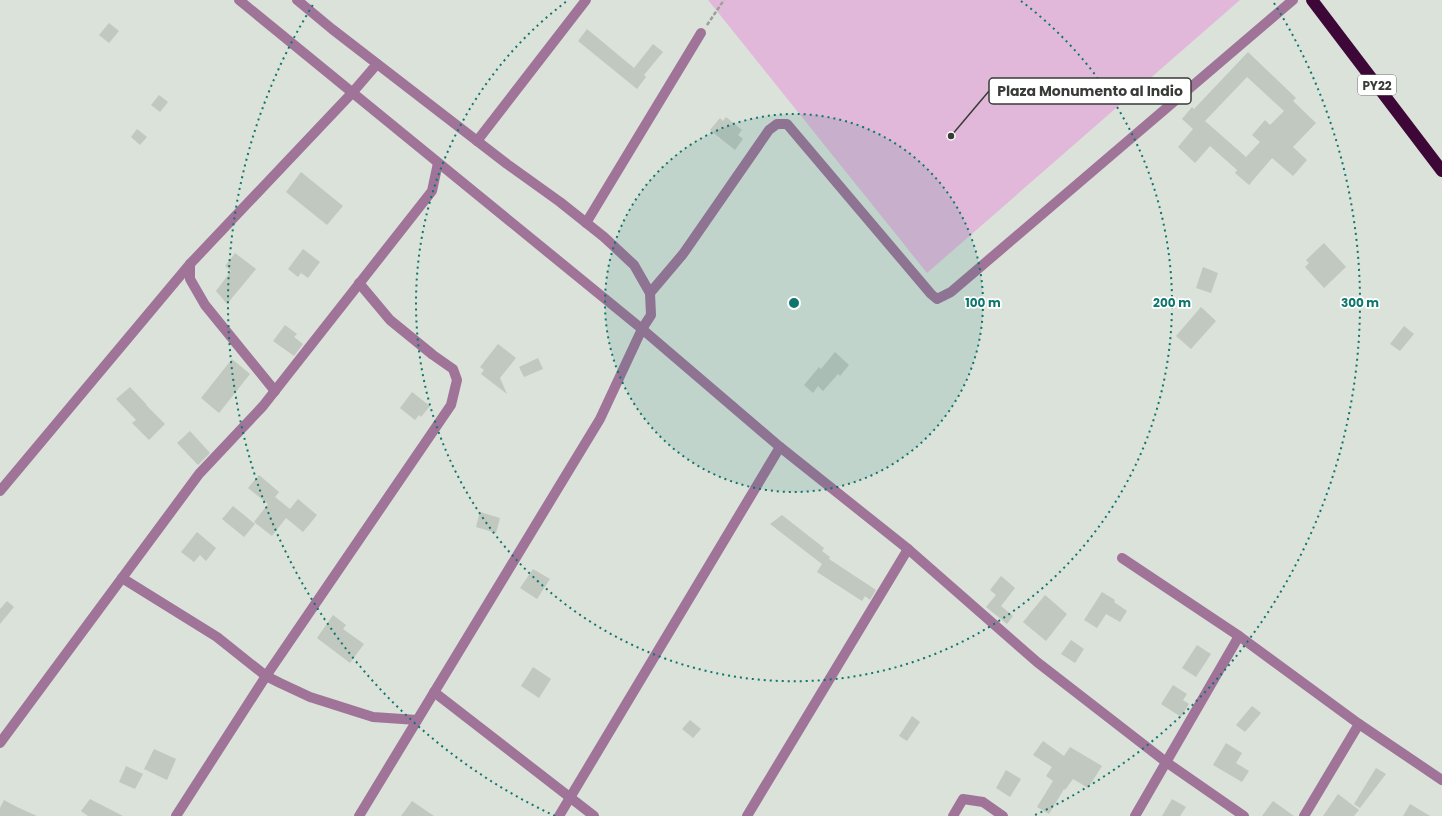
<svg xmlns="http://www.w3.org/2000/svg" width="1442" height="816" font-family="Poppins,sans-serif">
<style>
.green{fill:#e2b8da}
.building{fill:#c0c8bf;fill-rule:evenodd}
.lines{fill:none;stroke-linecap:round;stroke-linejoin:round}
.path{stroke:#9ba19a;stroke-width:2.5;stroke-dasharray:4 2;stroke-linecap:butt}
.minor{stroke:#a07399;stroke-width:10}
.highway{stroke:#3d0838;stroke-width:12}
.ring{fill:none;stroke:#0f766e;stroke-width:2;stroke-dasharray:2 4}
.labels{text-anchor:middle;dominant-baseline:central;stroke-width:3.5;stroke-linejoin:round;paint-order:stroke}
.shield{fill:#fff;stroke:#747673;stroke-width:1}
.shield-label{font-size:12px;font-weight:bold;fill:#383b37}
.centre{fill:#0f766e;stroke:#fff;stroke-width:2}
.ring-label{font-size:12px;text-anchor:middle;font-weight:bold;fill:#0f766e;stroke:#fff;stroke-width:3.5;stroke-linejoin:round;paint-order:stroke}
.leader{fill:none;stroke:#383b37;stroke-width:1.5}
.callout-dot{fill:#383b37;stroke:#fff;stroke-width:1.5}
.callout{fill:#fff;stroke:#383b37;stroke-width:1.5}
.callout-label{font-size:14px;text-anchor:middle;font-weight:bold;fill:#383b37}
</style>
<rect width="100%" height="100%" fill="#dae2d9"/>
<polygon class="green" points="708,0 1240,0 927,273"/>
<g class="building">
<polygon points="109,23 119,31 109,43 99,35"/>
<polygon points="587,29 634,68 653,44 663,52 644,75 646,77 637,89 578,41"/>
<path d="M1248 52 1296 98 1293 101 1316 123 1293 147 1307 160 1293 176 1272 158 1249 185 1235 173 1237 170 1210 146 1195 163 1178 147 1193 129 1182 119 1192 107 1194 109ZM1247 77 1284 111 1270 125 1265 120 1252 135 1260 142 1246 157 1205 121Z"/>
<polygon points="159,95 168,102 160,112 151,105"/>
<polygon points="726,117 742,130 738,135 743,139 735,150 710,130 720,118 723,121"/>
<polygon points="137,129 147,137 140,145 131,137"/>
<polygon points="301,172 343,206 327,225 286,192"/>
<polygon points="1324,243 1346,267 1324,288 1305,267 1309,263 1306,260"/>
<polygon points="303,249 320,262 308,278 301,273 298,277 288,269"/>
<polygon points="235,253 256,269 227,304 216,291 231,271 225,266"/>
<polygon points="1203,267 1218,273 1211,293 1196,288"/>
<polygon points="1201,307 1216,321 1191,349 1176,336"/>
<polygon points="285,325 297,334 294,337 303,344 294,356 273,341"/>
<polygon points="1404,326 1414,334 1400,351 1390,344"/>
<polygon points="498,344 516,358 500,378 507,394 481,374 484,370 480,367"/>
<polygon points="835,352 849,365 840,376 838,374 823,391 818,386 813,393 804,385 819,367 821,369"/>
<polygon points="538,358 543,369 524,377 519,367"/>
<polygon points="232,359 250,374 219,413 201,398"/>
<polygon points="130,387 147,405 146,405 165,424 149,440 132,423 136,420 116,399"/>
<polygon points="412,392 430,406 421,417 419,415 415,420 400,408"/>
<polygon points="190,431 210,453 198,465 177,443"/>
<polygon points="259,475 279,492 275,497 290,509 298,499 317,515 303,532 286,518 272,536 254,522 268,504 248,488"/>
<polygon points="233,506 255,524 244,537 222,519"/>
<polygon points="480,512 500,518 496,533 476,527"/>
<polygon points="782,515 824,548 822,551 830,557 829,559 876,590 870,600 865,596 862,601 817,572 822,564 770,524"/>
<polygon points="197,532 216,548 206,561 200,555 194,562 181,552"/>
<polygon points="533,569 550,579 537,599 520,588"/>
<polygon points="1001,576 1015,588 1001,606 1013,616 1007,624 986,607 996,595 990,590"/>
<polygon points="1102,592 1115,600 1114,602 1127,611 1120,622 1106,614 1097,628 1084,620"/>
<polygon points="1045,595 1067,614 1046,641 1023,622"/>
<polygon points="7,601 14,607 0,624 0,609"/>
<polygon points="333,615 346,625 343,629 364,644 350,663 317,638"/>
<polygon points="1071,640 1084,649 1075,663 1061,654"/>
<polygon points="1197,645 1211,654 1196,677 1182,668"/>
<polygon points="533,667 551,679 539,698 521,686"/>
<polygon points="1173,685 1187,694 1183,700 1189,704 1181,717 1161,704"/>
<polygon points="1252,706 1261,713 1245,732 1236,725"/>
<polygon points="912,716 920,722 907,741 899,736"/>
<polygon points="690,720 701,729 693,738 682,729"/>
<polygon points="1043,741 1064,756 1070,747 1102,766 1088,788 1073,779 1065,790 1064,789 1049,814 1037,807 1053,781 1046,776 1052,767 1033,755"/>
<polygon points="1226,743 1242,753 1236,763 1249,771 1242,782 1213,765"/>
<polygon points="154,749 176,759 167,780 144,769"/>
<polygon points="126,766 143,774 135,789 119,782"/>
<polygon points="1376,768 1386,774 1360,808 1354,804"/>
<polygon points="1006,770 1021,779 1010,797 996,788"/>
<polygon points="1338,794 1359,810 1354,816 1323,816"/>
<polygon points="90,799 123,816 88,816 81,811"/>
<polygon points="1172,799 1186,807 1180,816 1162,816"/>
<polygon points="4,800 17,807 37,816 0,816 0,808"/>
<polygon points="412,801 434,816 401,816"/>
<polygon points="1273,801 1294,816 1262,816"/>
<polygon points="1410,804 1430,816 1403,816"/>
</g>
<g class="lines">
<polyline class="path" points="707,25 724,0"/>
<g class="minor">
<polyline points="239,0 642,329 780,447 908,549 1037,662 1166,762 1244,816"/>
<polyline points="297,0 332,29 507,164 560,202 604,237 634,265 650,293 651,315 642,329 600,419 359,816"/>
<polyline points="477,141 586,0"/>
<polyline points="586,223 701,33"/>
<polyline points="650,293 683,254 769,130 777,124 787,124 931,294 937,299 951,292 1293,0"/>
<polyline points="275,391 205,305 190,279 190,264 352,93 377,64"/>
<polyline points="0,491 190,264"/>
<polyline points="1122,558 1239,636 1359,724 1442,780"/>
<polyline points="122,578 217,637 266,676 280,683 310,697 373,717 417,720"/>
<polyline points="434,692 594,816"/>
<polyline points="0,743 199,474 263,406 432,191 438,163"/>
<polyline points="176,816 266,676 451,405 457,380 453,369 433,355 390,320 359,283"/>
<polyline points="559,816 780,447"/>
<polyline points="747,816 908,549"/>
<polyline points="953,816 963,799 983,802 1003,816"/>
<polyline points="1135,816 1239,636"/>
<polyline points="1304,816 1359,724"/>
</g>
<polyline class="highway" points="1312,0 1442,171"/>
</g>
<circle cx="794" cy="303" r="189" fill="#0f766e" fill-opacity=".12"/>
<g class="ring">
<circle cx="794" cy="303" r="189"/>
<path d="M1021 1A378 378 0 1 1 567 1"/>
<path d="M555 816A566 566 0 0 1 314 3M1274 3A566 566 0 0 1 1033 816"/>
</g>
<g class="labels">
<rect class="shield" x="1358" y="75" width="38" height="20" rx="3"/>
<g class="shield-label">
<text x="1377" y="85">PY22</text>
</g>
</g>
<circle cx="794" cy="303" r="6" class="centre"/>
<g class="ring-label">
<text x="983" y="307">100 m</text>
<text x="1172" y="307">200 m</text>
<text x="1360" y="307">300 m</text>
</g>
<path class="leader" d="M951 136L989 91"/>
<circle class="callout-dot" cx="951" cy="136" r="4"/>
<rect class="callout" x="989" y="78" width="202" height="26" rx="4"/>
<g class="callout-label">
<text x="1090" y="96">Plaza Monumento al Indio</text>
</g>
</svg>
